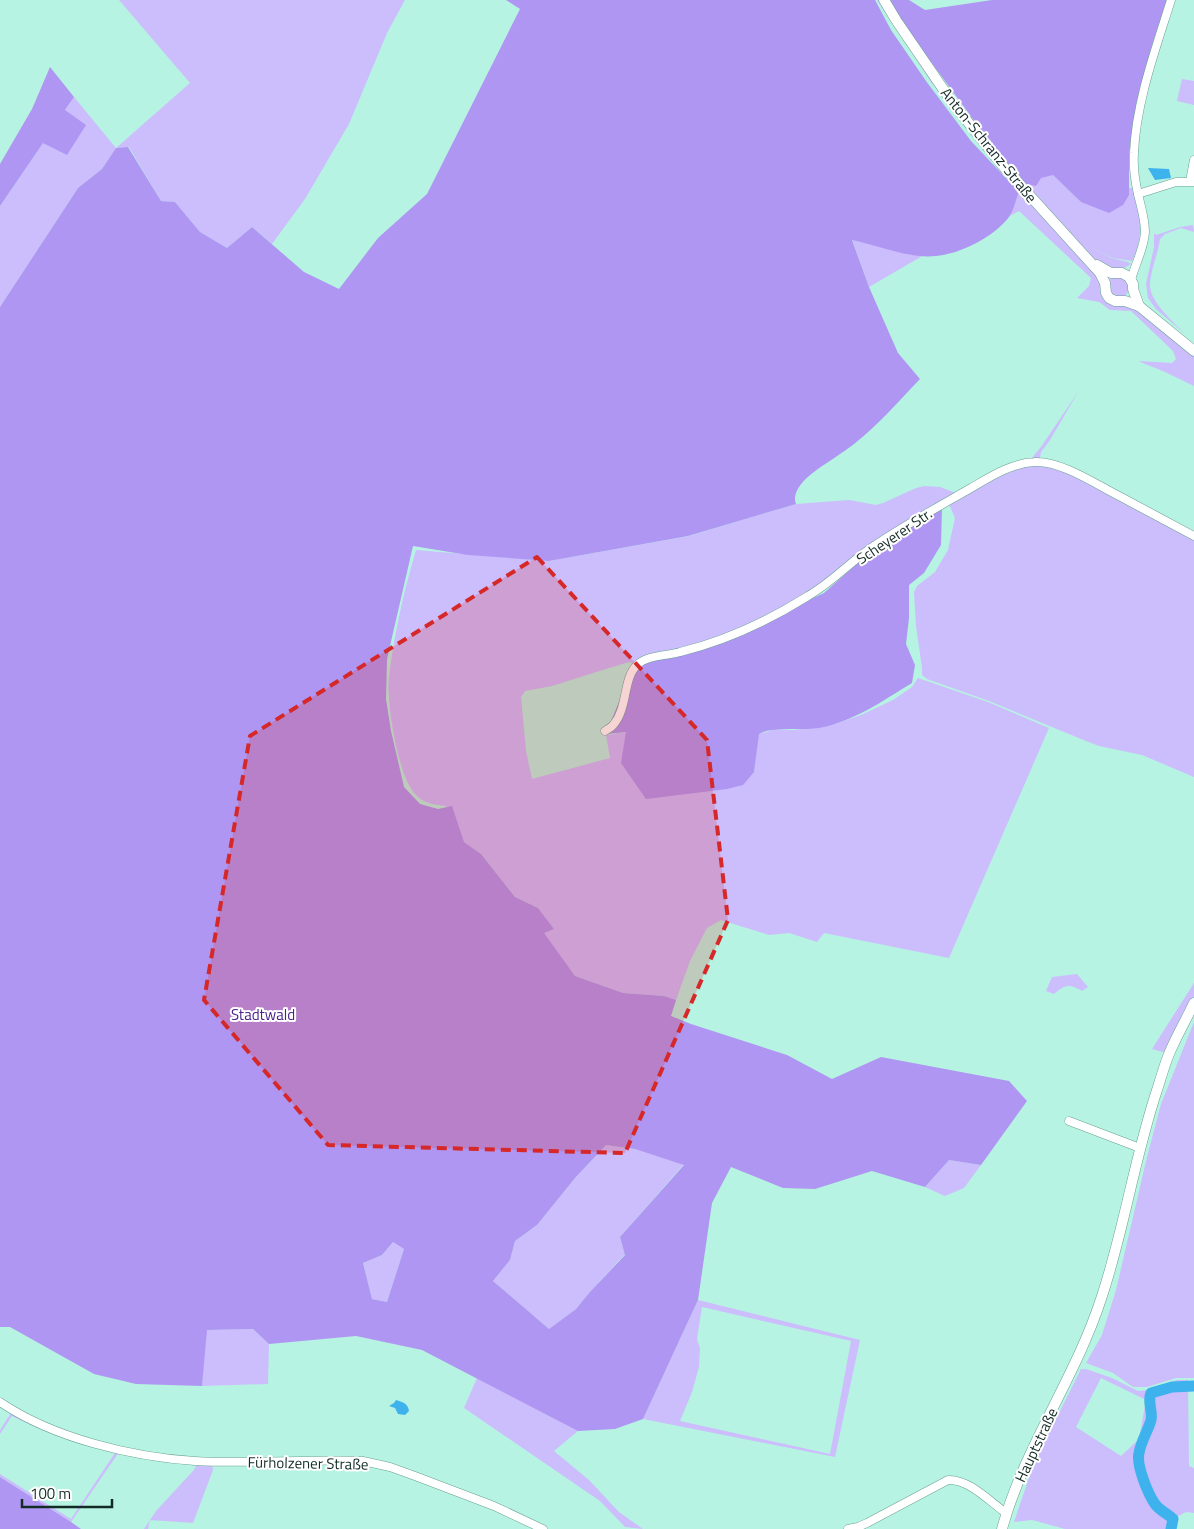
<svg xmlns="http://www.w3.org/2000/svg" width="1194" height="1529" font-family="'Titillium Web',sans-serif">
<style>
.green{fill:#ccbdfd;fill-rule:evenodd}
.forest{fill:#af96f2;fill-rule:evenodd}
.water{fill:#3eb2ed}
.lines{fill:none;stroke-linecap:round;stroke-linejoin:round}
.river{stroke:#3eb2ed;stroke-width:11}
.minor-casing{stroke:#68a192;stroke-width:9}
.major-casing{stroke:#68a192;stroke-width:11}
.minor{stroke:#fff;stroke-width:8}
.major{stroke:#fff;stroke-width:10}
.marked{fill:#d62828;fill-opacity:0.2;stroke:#d62828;stroke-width:4;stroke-dasharray:10 6;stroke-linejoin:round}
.labels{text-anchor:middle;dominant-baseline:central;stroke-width:4;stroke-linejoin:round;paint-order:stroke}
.street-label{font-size:15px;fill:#132b25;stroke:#fff}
.park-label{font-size:15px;fill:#4c238c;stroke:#fff}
</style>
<rect width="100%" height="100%" fill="#b7f3e2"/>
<g class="green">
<polygon points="119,0 405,0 387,33 349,124 305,199 272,244 252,227 227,248 200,232 175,202 161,201 129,147 116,148 102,169 78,188 0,307 0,206 74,97 116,148 190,83"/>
<polygon points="877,0 879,0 895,26 994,163 931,82"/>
<polygon points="1182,79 1194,81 1194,105 1177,101"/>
<path d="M1047 175H1053L1081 202 1129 195V188H1134C1140 215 1145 235 1132 261L1112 258 1092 247 1111 258 1128 262 1131 264C1119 273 1109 268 1097 262L1025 184Z"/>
<path d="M1019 192 1101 279C1096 312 1117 301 1135 309L1194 357V386L1165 372 1138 361 1172 363 1176 359 1173 351 1131 311 1110 310 1099 302 1077 298 1089 286 1091 278 1019 211 1010 216Z"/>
<path d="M1193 225 1194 232 1181 228 1165 234 1160 239C1158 253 1152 267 1150 282 1148 301 1172 320 1184 333L1156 309 1148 298 1146 284 1154 247V233L1156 235 1180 227Z"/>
<polygon points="852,239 908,253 924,255 869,287"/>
<polygon points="1117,275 1127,280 1129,291 1124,297 1112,296 1108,282 1110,279"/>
<polygon points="1078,392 1050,440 1041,452 1040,458 1031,459 1041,447"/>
<polygon points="1023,465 1051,466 1073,474 1194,538 1194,777 1142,755 1099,746 1086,741 989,701 927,679 922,675 922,668 916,626 914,592 917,586 935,572 948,550 955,518 948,502 982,483"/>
<path d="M924 486 940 487 956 493 882 537 826 585 751 627 637 665 629 662 609 668 552 686 525 691 521 697 526 751 532 779 610 758 606 735 627 732 754 772 758 734 773 730H795L835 724 861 715 893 700 912 687 918 678 988 702 1049 728 949 958 824 933 817 942 789 933 769 935 721 920 707 928 690 961 676 1000 664 996 623 993 575 976 543 933 554 929 538 908 515 897 481 854 464 842 446 806C435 805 422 803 415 794 398 776 386 701 389 677 394 634 404 591 416 550L549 561 689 536 796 504 849 500 876 505 883 503 916 488Z"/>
<path d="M1077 974 1088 987 1082 991C1069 983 1065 985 1054 994L1046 991 1052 977Z"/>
<polygon points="1194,983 1194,996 1185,1011 1166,1053 1152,1049"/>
<polygon points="1194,1022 1194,1378 1176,1378 1147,1387 1133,1387 1113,1373 1086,1363 1102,1335 1116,1290 1147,1157 1161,1104"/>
<polygon points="606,1145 635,1149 684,1164 620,1237 625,1254 589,1293 576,1309 549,1329 493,1281 510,1260 515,1241 537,1225 575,1178"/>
<polygon points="949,1160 981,1165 964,1188 945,1196 925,1187"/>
<polygon points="393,1242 404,1249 387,1302 372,1299 363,1263 382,1255"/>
<path d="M698 1300 860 1340 835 1457 643 1419ZM702 1307 851 1341 830 1454 680 1421 692 1392 699 1367 700 1348 697 1339Z"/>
<polygon points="253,1329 269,1344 268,1384 202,1386 206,1330"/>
<path d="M1081 1369H1086L1112 1378 1138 1391 1148 1390 1177 1380H1188L1189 1466 1194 1468V1513L1186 1512 1173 1519 1171 1529H1065L1032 1520 1014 1522 1034 1463ZM1101 1378 1146 1400 1139 1439 1121 1456 1076 1427Z"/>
<polygon points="477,1378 578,1431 554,1451 589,1480 619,1512 643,1529 625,1527 600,1501 464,1408"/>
<path d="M11 1413 119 1452 71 1522 0 1477V1474L71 1519 115 1453C79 1444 45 1433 12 1416L0 1434V1430Z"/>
<polygon points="212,1464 213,1470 193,1523 150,1520 148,1529 144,1529 156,1511 193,1471 197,1465"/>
</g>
<g class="forest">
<path d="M506 0H875L891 30 926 81 971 141 1019 192C1016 199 1014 210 1009 217 994 237 960 254 936 256 909 259 878 245 852 240L869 287 898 353 920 379C899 401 878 425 854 444 839 456 813 470 802 483 797 489 793 497 796 504L688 536 549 561 468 555 413 546 387 659 386 699 391 731 404 787 420 804 438 809 452 806 464 842 481 854 515 897 538 908 554 929 544 933 575 976 623 993 664 996 676 1000 671 1016 691 1024 787 1055 832 1079 881 1057 1009 1081 1027 1101 981 1165 949 1160 925 1187 872 1171 815 1189 783 1188 731 1167 712 1203 698 1300 643 1419 615 1429 578 1431 422 1350 356 1336 269 1344 253 1329 207 1330 202 1386 136 1384 94 1374 10 1327H0V307L78 188 102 169 116 148 128 147 161 201 175 202 200 232 227 248 252 227 304 272 339 289 378 238 427 194 520 9ZM606 1145 635 1149 684 1165 620 1237 625 1255 589 1293 576 1309 549 1329 493 1281 510 1260 515 1241 537 1225 575 1178ZM393 1242 404 1249 387 1302 372 1299 363 1263 382 1255Z"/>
<polygon points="888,0 909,0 925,10 992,0 1167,0 1154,39 1139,93 1129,153 1129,195 1123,205 1109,213 1081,202 1053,175 1041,178 1036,186 1025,184 984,134 917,43"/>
<polygon points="50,67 74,97 65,110 86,125 67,155 43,143 0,206 0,164 32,109"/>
<path d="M942 508 941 545 924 573 909 585V618L906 644 915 665 912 683C884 700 853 722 819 728 804 730 788 728 773 730 768 730 763 732 759 734L754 772 743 785 727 789 646 799 621 763 626 732 606 734 628 679 637 665 732 636 824 593 868 554Z"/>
<polygon points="0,1477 71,1522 81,1529 0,1529"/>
</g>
<g class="water">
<polygon points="1148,168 1169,169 1171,178 1155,180"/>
<path d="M396 1400C402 1402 408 1403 409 1411L405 1415 398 1414 395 1408 389 1406 394 1403Z"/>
</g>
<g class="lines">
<path class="river" d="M1171 1529 1173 1519C1167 1513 1160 1511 1155 1504 1148 1494 1136 1465 1139 1453 1141 1441 1148 1431 1151 1420 1153 1411 1147 1401 1151 1393L1172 1387 1194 1386"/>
<defs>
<g id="minor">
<polyline points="1190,181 1194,160"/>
<polyline points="1138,194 1176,182 1194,182"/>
<path d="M1131 280C1135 264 1144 249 1145 232 1145 219 1141 207 1138 194 1135 181 1133 167 1134 153 1136 102 1156 48 1171 0"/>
<path d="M605 731C608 729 612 727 614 724 628 707 623 678 637 665 647 655 667 656 680 652 725 641 768 621 808 596 831 583 849 563 871 548 903 526 938 507 971 488 990 477 1012 463 1034 462 1060 460 1097 485 1121 497 1145 510 1170 523 1194 536"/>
<polyline points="1069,1121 1140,1148"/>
<path d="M0 1402C53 1438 132 1457 195 1461 251 1464 308 1459 363 1461L390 1467 415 1476 494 1506 543 1529"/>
<path d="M848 1529 858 1527 867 1523 948 1480C969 1479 989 1501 1006 1513"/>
</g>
<g id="major">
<polyline points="884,0 896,20"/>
<polyline points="898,23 952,102 1003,166 1100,273 1105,283 1106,293 1109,298 1115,301 1125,301 1139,306 1194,351"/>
<polyline points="1097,265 1111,273 1122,273 1129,277 1133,284 1133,289 1139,306"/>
<path d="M1002 1529C1024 1448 1075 1379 1101 1299 1124 1231 1134 1159 1157 1090 1161 1078 1164 1066 1169 1054 1176 1037 1186 1020 1194 1003"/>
</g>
</defs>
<use href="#minor" class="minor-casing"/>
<use href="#major" class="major-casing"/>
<use href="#minor" class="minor"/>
<use href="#major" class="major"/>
</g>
<path class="marked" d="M537 557 707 740 728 920 625 1153 328 1145 204 1000 250 736Z"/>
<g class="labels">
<g class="street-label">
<text transform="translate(989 145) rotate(51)">Anton-Schranz-Straße</text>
<text transform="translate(894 536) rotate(-34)">Scheyerer Str.</text>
<text transform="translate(1036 1445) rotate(-65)">Hauptstraße</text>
<text transform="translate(308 1463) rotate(1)">Fürholzener Straße</text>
</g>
<g class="park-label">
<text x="263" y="1014">Stadtwald</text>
</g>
</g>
<path d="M22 1499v8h90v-8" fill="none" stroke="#132b25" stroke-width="2.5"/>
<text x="30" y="1499" font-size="15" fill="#132b25" stroke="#ffffff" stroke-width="4" paint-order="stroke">100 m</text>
</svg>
